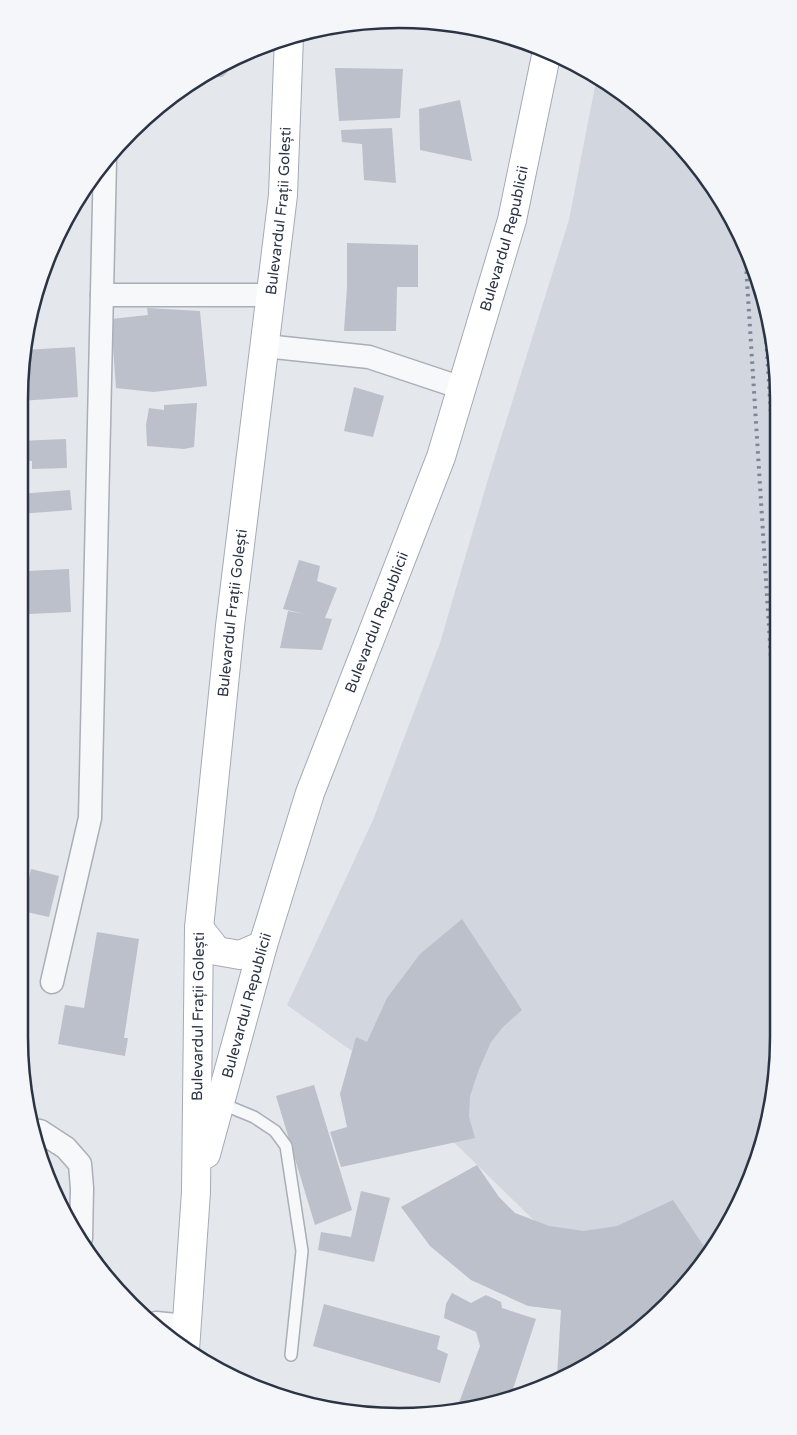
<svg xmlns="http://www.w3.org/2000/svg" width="797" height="1435" font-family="'Varela Round',sans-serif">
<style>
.built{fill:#d2d6de}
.building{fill:#bbc0ca}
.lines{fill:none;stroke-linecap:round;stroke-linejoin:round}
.service-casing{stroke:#a9aeb7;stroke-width:14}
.minor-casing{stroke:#a9aeb7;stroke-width:25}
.primary-casing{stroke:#a3abb8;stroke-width:30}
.service{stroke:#f7f8fa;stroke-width:11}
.minor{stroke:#f7f8fa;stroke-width:22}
.primary{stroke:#fff;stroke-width:28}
.rail{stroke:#7d8696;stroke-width:4;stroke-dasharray:2.5 5;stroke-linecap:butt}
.labels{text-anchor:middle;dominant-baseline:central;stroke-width:4;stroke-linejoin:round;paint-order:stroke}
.street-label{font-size:15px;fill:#2b3445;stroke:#f4f6f9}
.rim{fill:none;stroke:#2b3445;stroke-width:2.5}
</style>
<rect width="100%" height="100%" fill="#e4e7ec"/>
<polygon class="built" points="597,76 667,130 714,188 758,276 775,349 777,1061 765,1135 727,1227 649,1322 642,1326 383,1073 287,1005 373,820 440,643 489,476 569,220"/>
<g class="building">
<polygon points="226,61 227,73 222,77 200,77"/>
<polygon points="335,68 403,69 400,118 339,121"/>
<polygon points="460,100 472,161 420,150 419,109"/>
<polygon points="392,128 396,183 364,180 362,144 342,142 341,130"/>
<polygon points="67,215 68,225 63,225"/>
<polygon points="347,243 418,245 418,287 397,287 396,331 344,331 347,287"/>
<polygon points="147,308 200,311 207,386 153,392 116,388 111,319 148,315"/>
<polygon points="75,347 78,397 20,401 20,374 24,350"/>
<polygon points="354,387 384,396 373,437 344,431"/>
<polygon points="197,403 194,447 184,449 147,446 146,425 149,408 164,410 164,405"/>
<polygon points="66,439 67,468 32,469 32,461 19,461 19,441"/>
<polygon points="70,490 72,510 19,514 19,494"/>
<polygon points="299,560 320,566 317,581 337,588 325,618 332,619 322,650 280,648 288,611 305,614 283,609"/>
<polygon points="69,569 71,612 29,614 27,571"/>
<polygon points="31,869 59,876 49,917 22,911"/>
<polygon points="462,919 522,1010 503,1027 491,1042 479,1069 470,1096 469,1117 475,1138 341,1167 330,1132 347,1127 340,1094 356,1037 367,1042 387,998 420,954"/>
<polygon points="97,932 139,939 124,1038 128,1038 125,1056 58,1044 65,1005 84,1008"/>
<polygon points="314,1085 352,1210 315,1225 276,1096"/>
<polygon points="477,1165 499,1197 515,1213 549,1226 584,1231 617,1226 673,1200 707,1251 649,1322 625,1337 607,1341 608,1348 584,1362 581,1362 581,1364 560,1377 557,1377 561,1310 528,1306 471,1280 430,1246 401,1207"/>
<polygon points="361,1191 390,1198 374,1262 318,1250 321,1232 351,1237"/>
<polygon points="452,1293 471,1303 486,1295 501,1302 502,1308 536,1319 511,1395 457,1408 480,1346 476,1332 444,1318 446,1304"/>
<polygon points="324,1304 440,1336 437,1349 448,1354 440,1383 313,1346"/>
</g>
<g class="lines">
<defs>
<polyline id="service" points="220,1103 254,1117 275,1131 286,1146 302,1251 291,1355"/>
<g id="minor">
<polyline points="102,295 271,295"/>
<polyline points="265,346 369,357 462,388"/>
<polyline points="52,982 90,818 105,160"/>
<polyline points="34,1130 40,1131 66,1148 80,1164 82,1188 81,1238"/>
<polyline points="156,1323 186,1326"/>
</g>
<g id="primary">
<polyline points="199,928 217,951 240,955 263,945"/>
<path id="s1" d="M206 1154 263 945 310 793 441 457 512 220 547 51"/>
<path id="s2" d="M185 1350 196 1192 199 928 230 626 283 195 289 36"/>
</g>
</defs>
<use href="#service" class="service-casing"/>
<use href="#minor" class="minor-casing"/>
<use href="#primary" class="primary-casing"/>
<use href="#service" class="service"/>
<use href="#minor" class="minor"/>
<use href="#primary" class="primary"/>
<g class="rail">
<polyline points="745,249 776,738"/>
<polyline points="764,304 775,478"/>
</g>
</g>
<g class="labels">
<g class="street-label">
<text stroke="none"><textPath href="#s2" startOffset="1144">Bulevardul Frații Golești</textPath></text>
<text stroke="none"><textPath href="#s1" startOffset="964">Bulevardul Republicii</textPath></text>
<text stroke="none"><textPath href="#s2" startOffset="739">Bulevardul Frații Golești</textPath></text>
<text stroke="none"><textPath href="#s1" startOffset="559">Bulevardul Republicii</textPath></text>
<text stroke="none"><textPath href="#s1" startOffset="154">Bulevardul Republicii</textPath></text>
<text stroke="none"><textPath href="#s2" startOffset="334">Bulevardul Frații Golești</textPath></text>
</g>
</g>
<path d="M0 0H797V1435H0ZM399 28H399A371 371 0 0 1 770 399V1037A371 371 0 0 1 399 1408H399A371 371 0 0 1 28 1037V399A371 371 0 0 1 399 28Z" fill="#f4f6f9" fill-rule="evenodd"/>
<path class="rim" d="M399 28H399A371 371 0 0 1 770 399V1037A371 371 0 0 1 399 1408H399A371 371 0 0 1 28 1037V399A371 371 0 0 1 399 28Z"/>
</svg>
